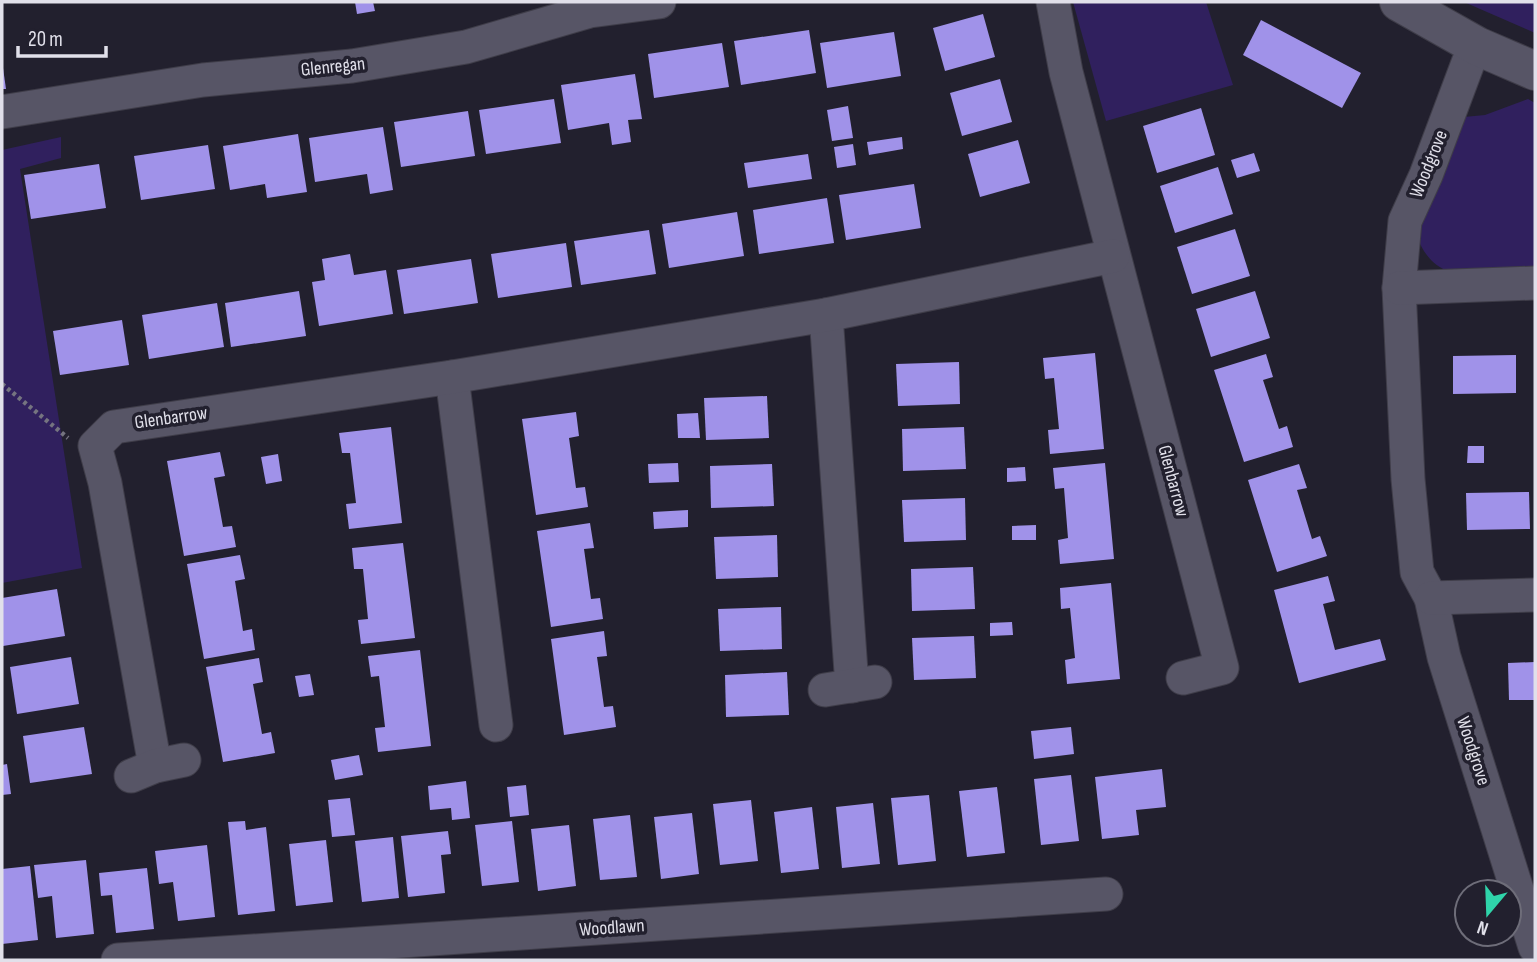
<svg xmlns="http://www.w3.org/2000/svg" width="1537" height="962" font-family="'Sofia Sans Condensed',sans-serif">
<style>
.green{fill:#30205e}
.building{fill:#a092e9}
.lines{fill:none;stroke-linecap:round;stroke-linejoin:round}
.minor-casing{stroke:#3f3d49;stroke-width:35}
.tertiary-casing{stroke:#3f3d49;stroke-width:40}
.path{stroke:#757480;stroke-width:4.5;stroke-dasharray:3.5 3.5;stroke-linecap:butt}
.minor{stroke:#575566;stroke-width:33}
.tertiary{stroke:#575566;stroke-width:38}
.labels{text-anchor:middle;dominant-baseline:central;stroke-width:7;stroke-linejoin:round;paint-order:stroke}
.street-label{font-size:19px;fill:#e1e0ea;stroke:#22202e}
</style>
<rect width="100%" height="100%" fill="#22202e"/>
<g class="green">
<polygon points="1073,2 1206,2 1233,85 1106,121"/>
<polygon points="1464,2 1535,2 1535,33 1526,29"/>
<path d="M1528 99 1535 103V269L1445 270C1429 262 1423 251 1416 235L1464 117 1485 115Z"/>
<polygon points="61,137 61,158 20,169 82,568 2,583 2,150"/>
</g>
<g class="building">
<polygon points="355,2 373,2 375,11 357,14"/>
<polygon points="983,14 995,57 945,71 933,28"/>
<polygon points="1261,20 1361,73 1342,108 1243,55"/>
<polygon points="809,30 816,73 741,85 734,41"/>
<polygon points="894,32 901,76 827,88 820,43"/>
<polygon points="722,43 729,87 654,98 648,54"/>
<polygon points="3,68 6,89 2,89 2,69"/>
<polygon points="635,74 642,119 628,120 631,142 612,145 609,123 568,130 561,85"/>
<polygon points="1000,79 1012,122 962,136 950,93"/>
<polygon points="554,99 561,143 486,154 479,110"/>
<polygon points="848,106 853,138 832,141 827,110"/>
<polygon points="1201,108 1215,155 1157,173 1143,126"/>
<polygon points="468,111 475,156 401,167 394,122"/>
<polygon points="383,127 393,190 370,194 367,174 315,182 309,138"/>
<polygon points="298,134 307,192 267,198 265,184 230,190 223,146"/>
<polygon points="902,137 903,149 869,155 867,142"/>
<polygon points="1018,140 1030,183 980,197 968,154"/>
<polygon points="853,144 856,165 837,168 834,147"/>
<polygon points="208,145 215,189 141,200 134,156"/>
<polygon points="1254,153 1260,171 1237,178 1231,160"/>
<polygon points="808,154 812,179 748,188 744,163"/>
<polygon points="99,164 106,208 31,219 24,175"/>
<polygon points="1218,167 1233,214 1175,233 1160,186"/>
<polygon points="914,184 921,228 846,240 839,195"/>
<polygon points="827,198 834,243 759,254 753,210"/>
<polygon points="737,212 744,256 669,268 662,224"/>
<polygon points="1235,229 1250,276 1192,294 1177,247"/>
<polygon points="649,230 656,274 581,285 574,241"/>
<polygon points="566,243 572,287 498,298 491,254"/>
<polygon points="350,254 354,275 386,270 393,314 319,326 312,282 325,280 322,259"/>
<polygon points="471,259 478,303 404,314 397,270"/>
<polygon points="299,291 306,336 231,347 225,303"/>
<polygon points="1255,291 1270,338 1211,357 1196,309"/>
<polygon points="217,303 224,347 149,359 142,315"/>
<polygon points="122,320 129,365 60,375 53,331"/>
<polygon points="1095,353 1104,449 1050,454 1048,430 1059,429 1054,378 1045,379 1043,358"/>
<polygon points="1266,354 1273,377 1263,380 1279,429 1287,426 1293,447 1244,462 1214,370"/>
<polygon points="1516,355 1516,393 1453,394 1453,356"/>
<polygon points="959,362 960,404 898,406 896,364"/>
<polygon points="767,396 769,438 706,440 704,398"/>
<polygon points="576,412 579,436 569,438 576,488 585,487 588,507 536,515 522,419"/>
<polygon points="698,413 700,438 678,438 677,414"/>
<polygon points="391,427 402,523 349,529 346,504 356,503 350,453 342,453 339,433"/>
<polygon points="964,427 966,469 903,471 902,429"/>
<polygon points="1468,446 1484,446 1484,463 1467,463"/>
<polygon points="220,452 225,476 214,478 223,527 232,526 236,547 184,556 167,461"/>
<polygon points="278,454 282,481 266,484 261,457"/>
<polygon points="678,463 679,482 649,483 648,464"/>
<polygon points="1105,463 1114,559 1060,564 1058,540 1068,538 1064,488 1055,489 1053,468"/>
<polygon points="772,464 774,506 711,508 710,466"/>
<polygon points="1299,464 1307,488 1297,490 1312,539 1320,536 1327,556 1277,572 1248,480"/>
<polygon points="1025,467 1026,481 1007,482 1007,468"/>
<polygon points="1529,492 1530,529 1467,530 1466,493"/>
<polygon points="965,498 966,540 904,542 902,500"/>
<polygon points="688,510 688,527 654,529 653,512"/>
<polygon points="590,523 594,548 584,549 591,599 600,598 603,619 551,627 537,531"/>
<polygon points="1036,525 1036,540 1012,540 1012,526"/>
<polygon points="777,535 778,577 716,579 714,537"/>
<polygon points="403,543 415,638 361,644 358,620 368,619 363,569 354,569 352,548"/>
<polygon points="240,555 245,579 235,581 243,631 252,629 255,650 204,659 187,564"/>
<polygon points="973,567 975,609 912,611 911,569"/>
<polygon points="1328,576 1335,601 1323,604 1335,650 1380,639 1386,660 1299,683 1274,590"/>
<polygon points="1111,583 1120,679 1067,684 1065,660 1075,658 1070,608 1061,609 1060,588"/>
<polygon points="57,589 65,636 3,646 2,598"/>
<polygon points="781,607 782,649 720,651 718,609"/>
<polygon points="1012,622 1013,635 990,636 990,623"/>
<polygon points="604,631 607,656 597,657 604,707 613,706 616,727 564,735 551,639"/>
<polygon points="974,636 976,678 914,680 912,638"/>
<polygon points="420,650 431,746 378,752 375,728 385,727 379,676 371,677 368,656"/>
<polygon points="71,657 79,704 17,714 10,667"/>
<polygon points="259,658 263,682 253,684 262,734 271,732 275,753 223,762 206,667"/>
<polygon points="1535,662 1535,700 1509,700 1508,663"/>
<polygon points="787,672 789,715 726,717 725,675"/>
<polygon points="310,674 314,695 299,697 295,676"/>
<polygon points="84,727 92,774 30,783 23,736"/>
<polygon points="1071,727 1074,754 1034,759 1031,731"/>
<polygon points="359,755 363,775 335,780 331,760"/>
<polygon points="7,764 11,794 2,795 2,765"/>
<polygon points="1162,769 1166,807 1136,810 1139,835 1102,839 1095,777"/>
<polygon points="1071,775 1079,841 1041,845 1034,779"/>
<polygon points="466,781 470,818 452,820 451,808 430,810 428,786"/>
<polygon points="526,785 529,815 510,817 507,787"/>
<polygon points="997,787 1005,853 967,857 959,791"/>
<polygon points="929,795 936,861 898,865 891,798"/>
<polygon points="350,798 355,835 332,837 328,800"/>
<polygon points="751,800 758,861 720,865 713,804"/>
<polygon points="873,803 880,864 842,868 836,807"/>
<polygon points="812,807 819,869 781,873 774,812"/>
<polygon points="692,813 699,874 661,879 654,817"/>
<polygon points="630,815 637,877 600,880 593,819"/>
<polygon points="245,821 246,830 266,827 275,911 238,915 228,822"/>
<polygon points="512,821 519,882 482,886 475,825"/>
<polygon points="569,825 576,886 538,891 531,829"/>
<polygon points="448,831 451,854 441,855 445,893 408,897 401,836"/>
<polygon points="393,837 399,898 362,902 355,841"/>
<polygon points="326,840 333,902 296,906 289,844"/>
<polygon points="207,845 215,917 178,921 173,882 159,884 155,851"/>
<polygon points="86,860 94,934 56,938 52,896 38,898 34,865"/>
<polygon points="30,866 38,940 2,944 2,869"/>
<polygon points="147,868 154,929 116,933 112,895 101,896 99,873"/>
</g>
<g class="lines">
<defs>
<g id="minor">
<polyline points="1053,2 1066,72 1222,668 1183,678"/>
<polyline points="1477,46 1468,63 1426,175 1405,221 1399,288 1408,479 1417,572 1431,598 1444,657 1535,947"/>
<polyline points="2,112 203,80 352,66 466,47 590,11 659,2"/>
<polyline points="1399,288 1535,283"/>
<polyline points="826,315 852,686"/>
<polyline points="452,377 496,725"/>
<polyline points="1431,598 1535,595"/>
<polyline points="825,690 875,682"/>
<polyline points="155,766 105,483 95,446 114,427 452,377 826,315 1113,256"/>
<polyline points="131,776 155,766 184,760"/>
<polyline points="118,960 1106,894"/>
</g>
<polyline id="tertiary" points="1399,2 1477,46 1535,71"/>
</defs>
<use href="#minor" class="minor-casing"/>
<use href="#tertiary" class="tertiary-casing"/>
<polyline class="path" points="2,384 68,438"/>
<use href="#minor" class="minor"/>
<use href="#tertiary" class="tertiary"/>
</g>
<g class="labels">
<g class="street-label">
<text transform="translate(333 67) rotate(-6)">Glenregan</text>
<text transform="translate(1429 164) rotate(-68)">Woodgrove</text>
<text transform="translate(171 418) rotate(-8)">Glenbarrow</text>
<text transform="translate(1173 481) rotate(75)">Glenbarrow</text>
<text transform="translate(1473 751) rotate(72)">Woodgrove</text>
<text transform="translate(612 928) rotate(-4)">Woodlawn</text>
</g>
</g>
<rect width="1537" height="962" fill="none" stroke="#e1e0ea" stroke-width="7"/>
<g transform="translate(1488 913) rotate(199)"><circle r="33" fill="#22202e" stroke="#6e6d79" stroke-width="2"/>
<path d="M0-5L12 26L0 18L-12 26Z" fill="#2fd4aa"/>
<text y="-10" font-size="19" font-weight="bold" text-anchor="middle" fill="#e1e0ea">N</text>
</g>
<path d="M18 46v10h88v-10" fill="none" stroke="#e1e0ea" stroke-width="3.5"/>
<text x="28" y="46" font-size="21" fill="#e1e0ea" stroke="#22202e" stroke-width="5" paint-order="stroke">20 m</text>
</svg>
